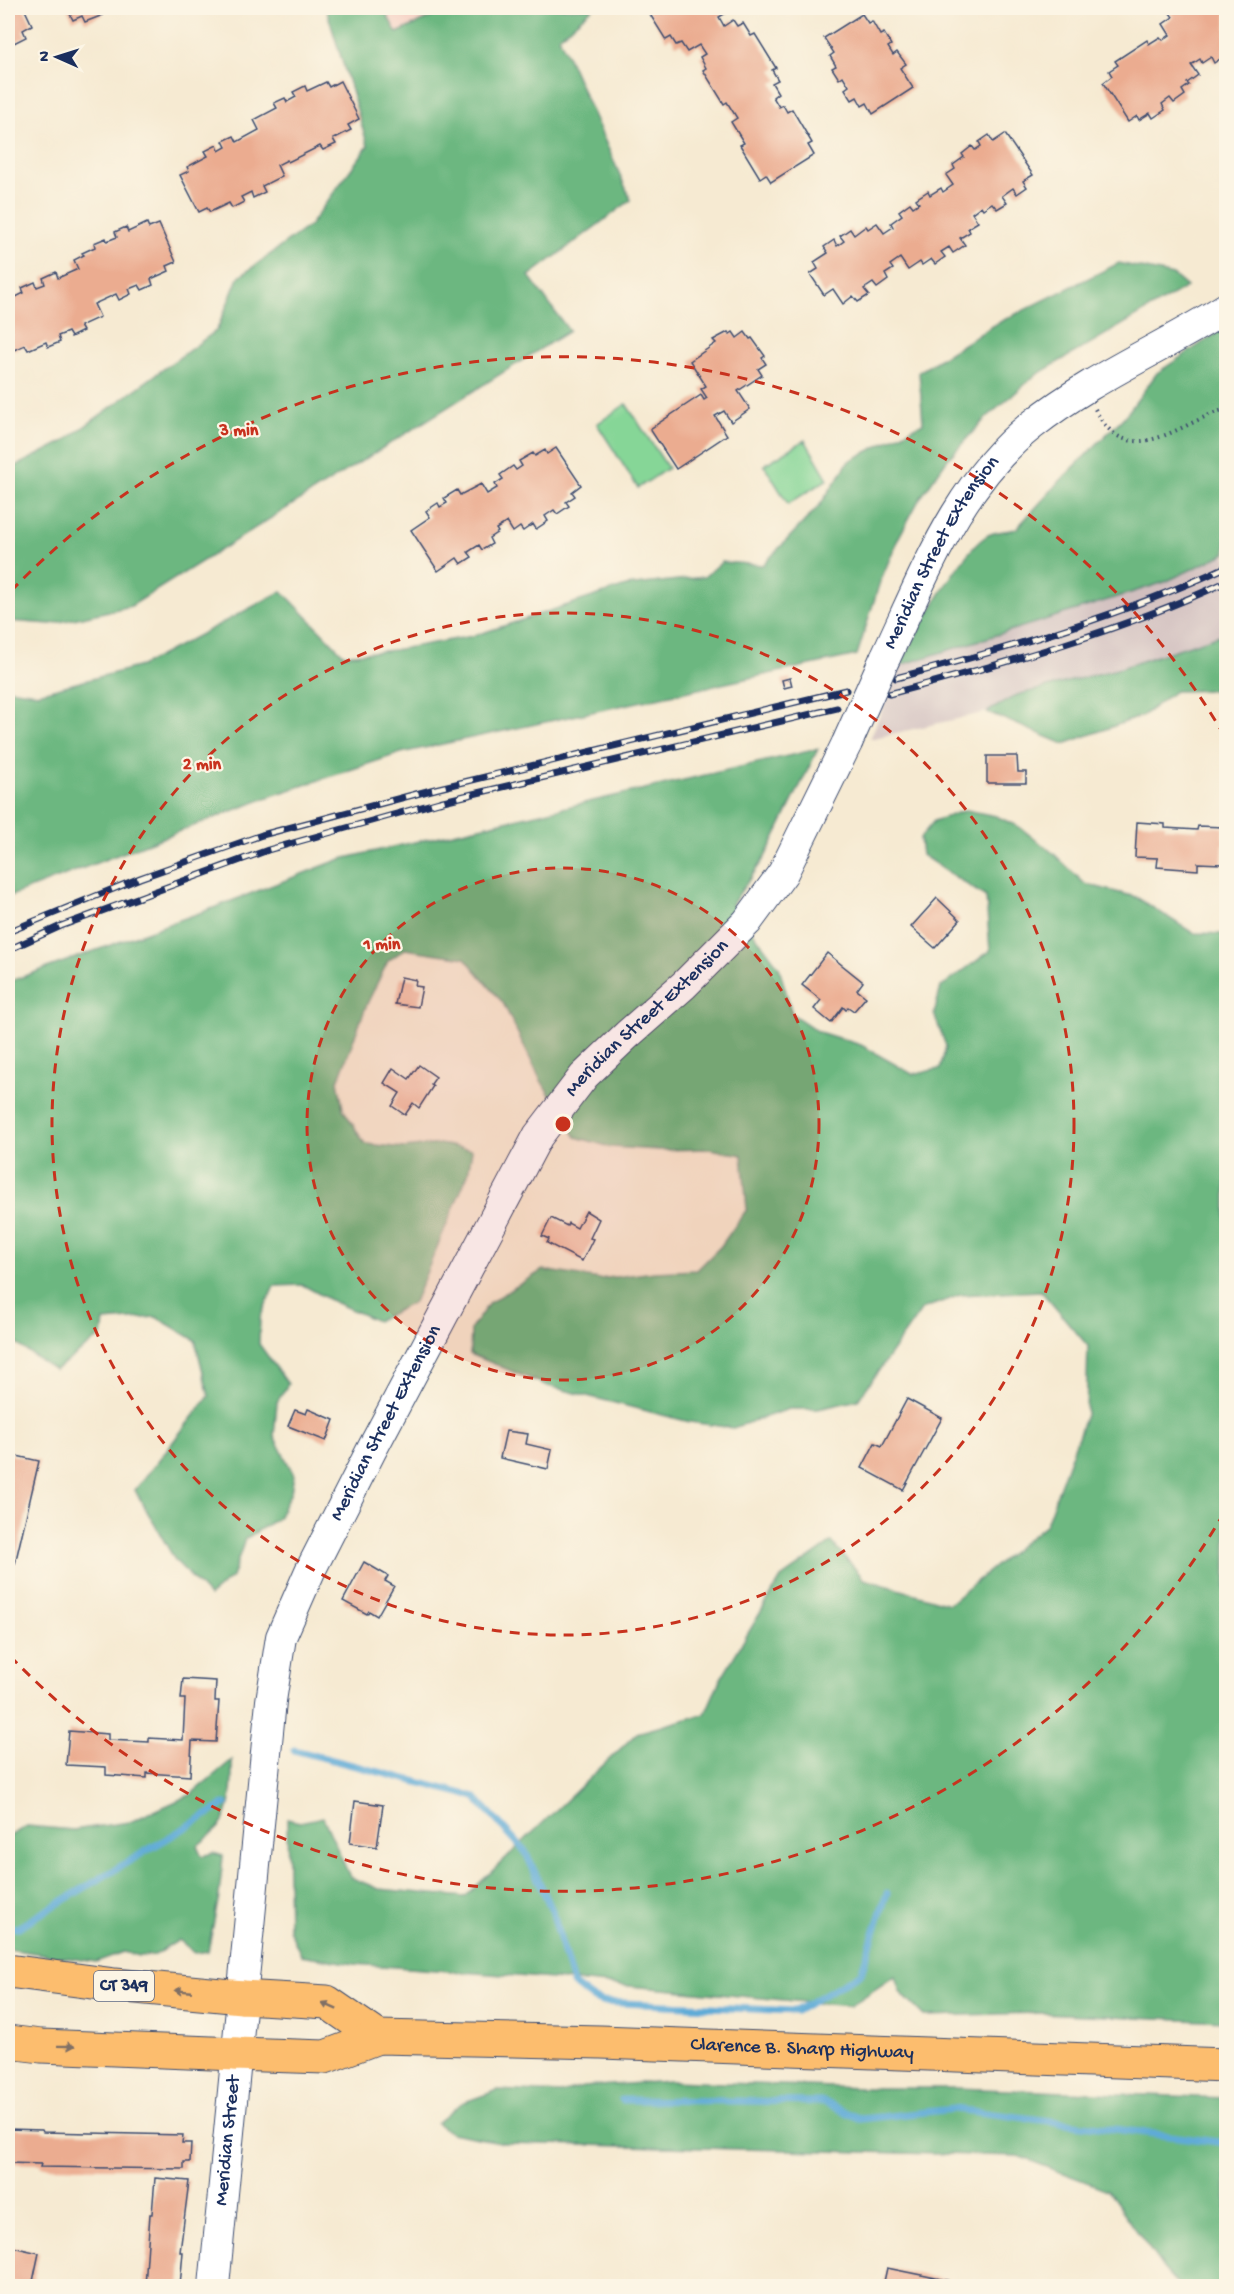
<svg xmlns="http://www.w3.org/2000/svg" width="1234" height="2294" font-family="'Gochi Hand',sans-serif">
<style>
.built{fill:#f6d1c5}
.industrial{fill:#d1bfbf}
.green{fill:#86d697;stroke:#50827a;stroke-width:1.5}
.forest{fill:#6cb780;stroke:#44736f;stroke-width:1.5}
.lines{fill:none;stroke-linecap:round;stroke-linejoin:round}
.stream{stroke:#5fabd7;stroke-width:7}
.building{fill:#ebac90}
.minor-casing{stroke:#3c4b6f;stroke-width:32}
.major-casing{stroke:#3c4b6f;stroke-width:35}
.highway-casing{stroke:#3c4b6f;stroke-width:35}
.path{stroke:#3c4b6f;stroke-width:4;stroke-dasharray:1.5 4.5;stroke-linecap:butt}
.minor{stroke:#fff;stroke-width:30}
.major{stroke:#fcbd6e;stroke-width:33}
.highway{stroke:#fcbd6e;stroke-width:33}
.rail-casing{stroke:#1b2f5e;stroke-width:7}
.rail{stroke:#fcf5e5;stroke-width:4.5;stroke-dasharray:14;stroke-linecap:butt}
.minor-bridge-casing{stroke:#3c4b6f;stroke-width:32;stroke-linecap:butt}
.minor-bridge{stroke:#fff;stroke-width:30}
.oneway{fill:#806f65}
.ring{fill:none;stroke:#c8321e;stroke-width:3;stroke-dasharray:10 8}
.labels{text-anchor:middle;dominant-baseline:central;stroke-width:4.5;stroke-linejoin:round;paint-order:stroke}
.shield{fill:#fcf5e5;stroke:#5e6a86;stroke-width:1.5}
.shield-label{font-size:18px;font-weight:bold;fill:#1b2f5e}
.street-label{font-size:20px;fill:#1b2f5e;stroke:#fcf5e5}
.centre{fill:#c8321e;stroke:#fcf5e5;stroke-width:3}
.ring-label{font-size:18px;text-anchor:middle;font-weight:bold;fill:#c8321e;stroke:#fcf5e5;stroke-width:4.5;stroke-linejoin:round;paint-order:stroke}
</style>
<rect width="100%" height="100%" fill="#fcf5e5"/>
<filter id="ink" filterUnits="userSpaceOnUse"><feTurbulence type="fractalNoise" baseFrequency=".0167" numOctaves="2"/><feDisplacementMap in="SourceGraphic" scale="12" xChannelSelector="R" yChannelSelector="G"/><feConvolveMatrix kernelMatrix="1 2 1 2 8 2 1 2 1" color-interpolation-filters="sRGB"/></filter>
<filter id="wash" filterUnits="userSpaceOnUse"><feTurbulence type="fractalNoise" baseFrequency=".008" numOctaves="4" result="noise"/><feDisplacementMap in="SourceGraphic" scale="24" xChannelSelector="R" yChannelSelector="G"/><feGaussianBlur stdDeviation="1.35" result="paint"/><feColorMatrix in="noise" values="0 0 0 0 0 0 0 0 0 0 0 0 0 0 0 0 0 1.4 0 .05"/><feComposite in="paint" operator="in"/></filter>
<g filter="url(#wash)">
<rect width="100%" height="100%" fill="#f6ead2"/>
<polygon class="built" points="383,8 451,8 396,33"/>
<polygon class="industrial" points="1226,553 1226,633 1121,668 1017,695 987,712 870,739 901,665 1165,582"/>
<g class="green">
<polygon points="626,404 668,468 638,488 597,424"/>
<polygon points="805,440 828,479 788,504 764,465"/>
</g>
<g class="forest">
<polygon points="326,8 383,8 397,33 451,8 593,8 559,37 631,200 529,276 569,331 131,606 51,624 8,621 8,470 63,442 217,330 238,278 310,225 368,146"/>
<polygon points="1119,263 1173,275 1187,287 1036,375 986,418 947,460 919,500 898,539 880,582 857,655 401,753 274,795 8,897 8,689 38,693 141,666 282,591 344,655 394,650 473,636 626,586 704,577 722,562 763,565 820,505 849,461 923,423 919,372 996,324"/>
<path d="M1226 327V553L1165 582 901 665C915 635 959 555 985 537 994 530 1005 532 1016 529L1062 479 1126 415 1157 373Z"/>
<polygon points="1226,633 1226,695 1219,690 1175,691 1142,716 1064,744 987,712 1017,695 1121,668"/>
<polygon points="818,749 765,857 732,904 779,967 792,1014 819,1032 861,1045 912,1074 940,1069 946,1046 934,1014 941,987 990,951 986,897 922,855 920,838 934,821 966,810 996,816 1019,827 1053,853 1085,884 1136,897 1193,933 1226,934 1226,2021 1039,2013 924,2016 900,1992 895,1976 850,2006 530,1977 354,1964 301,1955 289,1929 287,1819 300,1822 323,1817 350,1877 379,1889 465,1897 637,1733 705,1714 720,1680 781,1578 832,1542 864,1579 949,1604 1046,1524 1086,1415 1088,1346 1041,1291 960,1295 922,1309 858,1400 818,1409 789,1409 733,1428 690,1422 548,1386 470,1354 471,1329 489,1303 543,1270 599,1279 655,1272 697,1270 721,1246 747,1209 742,1155 710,1149 659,1150 610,1147 576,1137 540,1079 503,1003 465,958 405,949 388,961 367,1004 338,1081 343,1109 365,1144 404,1148 440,1144 472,1150 468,1174 414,1302 377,1321 332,1301 303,1285 274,1286 260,1318 259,1344 288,1384 277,1402 274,1436 294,1475 291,1492 278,1518 245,1539 232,1577 209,1596 175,1560 135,1490 209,1396 195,1340 156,1317 104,1321 102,1335 55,1370 8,1338 8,982 213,908 341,859"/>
<path d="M232 1760C232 1782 233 1809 219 1827 213 1834 204 1840 197 1846L202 1856 213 1853 223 1856 219 1896 208 1951 195 1953 179 1940 155 1955 139 1956 123 1952 96 1962 8 1949V1837L27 1826 73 1830 130 1822 190 1795Z"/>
<polygon points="670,2081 860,2088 956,2088 1226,2098 1226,2286 1179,2286 1163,2268 1108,2190 1018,2156 505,2143 451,2133 436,2123 462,2103 498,2090 560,2093 583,2087"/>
</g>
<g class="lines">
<g class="stream">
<polyline points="294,1750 475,1797 525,1851 552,1910 573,1984 592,1998 601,2002 796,2011 861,1973 887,1893"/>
<polyline points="8,1927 17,1928 225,1804"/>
<polyline points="622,2100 824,2102 861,2119 954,2109 1226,2143"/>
</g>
</g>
<g id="blocks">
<g class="building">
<polygon points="8,8 24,8 32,25 23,30 26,37 14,43 11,35 8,37"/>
<polygon points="67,8 101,8 103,15 85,22 82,16 73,20"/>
<polygon points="646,8 722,8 726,13 719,17 724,26 733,20 737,26 743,23 751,36 755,34 776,68 772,70 778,80 772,83 778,93 773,97 779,107 783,105 787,112 792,109 812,143 808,145 814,155 771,182 766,174 760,178 740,145 744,143 731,122 737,118 727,102 724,104 703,70 706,68 700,57 705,54 699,45 687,52 681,43 676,45 671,37 666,40"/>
<polygon points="1179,8 1226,8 1226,47 1223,49 1226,55 1214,63 1211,57 1202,63 1200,59 1191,65 1198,75 1187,83 1189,85 1182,90 1185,95 1174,103 1170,98 1162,104 1165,110 1153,118 1150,113 1139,120 1137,116 1128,122 1103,83 1112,76 1109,71 1118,65 1115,61 1147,40 1149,44 1160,37 1163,40 1170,35 1163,24 1173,17 1170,13"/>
<polygon points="862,14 868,23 872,21 880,35 884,33 891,45 888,47 893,55 897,52 906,64 900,68 913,88 873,114 867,103 862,106 857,97 852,100 845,89 849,86 843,76 839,79 832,68 836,66 830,56 834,53 824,38"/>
<polygon points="340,81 359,119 348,125 351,130 333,139 336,144 323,150 320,146 288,162 287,160 277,165 282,176 262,186 265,192 253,198 251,192 241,197 244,202 232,208 229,203 210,212 207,208 199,212 180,175 189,171 187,167 208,156 205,151 217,145 219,151 226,147 223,141 234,136 237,142 259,130 254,120 277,108 274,103 285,98 287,102 296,97 293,92 305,86 307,91 326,82 329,87"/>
<polygon points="1005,134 1033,175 1023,181 1027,187 1017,194 1013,188 1002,196 1007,203 997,209 992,203 983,209 981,206 972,213 978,222 968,228 970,232 960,238 965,245 953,253 949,247 941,252 945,257 935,264 931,259 922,265 920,262 908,270 900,258 890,265 893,269 885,274 888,280 877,288 873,283 864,289 869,295 858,302 853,296 843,304 833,289 824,295 810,274 818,269 814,262 828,253 824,247 834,240 837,246 844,241 840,236 850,229 854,235 866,226 868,229 877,223 884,233 893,227 891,223 902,215 899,211 910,203 913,207 919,203 916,199 928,191 930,195 941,188 943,192 953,185 946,175 955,169 953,165 964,157 962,154 972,146 975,150 981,146 979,142 989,135 993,142"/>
<polygon points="147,223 149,228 159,224 176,262 167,266 169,271 151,279 153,285 142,290 139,285 129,289 131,294 119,300 116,294 94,304 100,317 80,326 83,331 71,337 68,332 58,336 60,342 48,347 46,342 28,350 25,345 14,350 8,335 8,301 24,293 22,288 35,282 37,287 45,284 43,278 56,272 58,278 78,269 74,260 84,255 82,253 95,247 94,243 106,238 107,241 117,237 115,232 126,227 128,232"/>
<polygon points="728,332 730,334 733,332 737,338 745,332 750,339 752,338 765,356 762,358 766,364 758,369 762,375 738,391 750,409 731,422 724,411 715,416 727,435 676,469 650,429 701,395 704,400 707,398 701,389 706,386 690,361 716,343 713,340"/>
<polygon points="556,448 581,485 572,492 575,496 566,502 569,506 557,514 554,510 545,516 548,521 536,529 533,524 523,531 520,527 513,532 507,522 496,529 498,532 489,538 492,544 482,550 479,545 468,552 472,557 461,564 457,558 438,571 411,530 430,517 426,511 438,503 440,507 447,503 444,498 457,490 460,495 481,484 487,494 497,488 495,484 503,479 500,475 513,466 516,470 522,466 519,461 533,453 535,456 545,450 547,454"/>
<polygon points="790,678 792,686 784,688 782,680"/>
<polygon points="987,756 1017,756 1018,772 1026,772 1026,783 987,783"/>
<polygon points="1137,822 1165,824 1165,828 1197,830 1198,826 1224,827 1222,864 1198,863 1198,870 1157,867 1158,858 1135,857"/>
<polygon points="937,898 960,920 935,948 911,927"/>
<polygon points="827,953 863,982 857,990 866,997 854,1011 848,1007 846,1010 843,1007 831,1023 814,1009 821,1000 802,985"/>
<polygon points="401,977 416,980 415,986 422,987 418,1007 395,1004"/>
<polygon points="419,1065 436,1077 431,1084 433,1086 419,1108 413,1103 405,1115 392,1106 400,1093 384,1083 393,1068 409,1079"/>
<polygon points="586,1211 599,1219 590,1238 593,1239 582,1261 547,1243 549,1239 542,1236 551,1218 567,1226 568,1223 577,1228"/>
<polygon points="907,1399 942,1418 903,1490 862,1468 875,1443 882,1446"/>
<polygon points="308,1409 334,1420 326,1441 288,1426 295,1410 306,1414"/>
<polygon points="506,1431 528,1434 526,1444 552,1450 548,1469 500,1458"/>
<polygon points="8,1454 39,1461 15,1564 8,1562"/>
<polygon points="364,1562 388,1576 385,1581 394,1586 377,1616 369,1611 367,1614 343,1601"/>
<polygon points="183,1679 216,1681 215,1701 219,1701 216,1742 192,1741 190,1776 147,1773 147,1778 106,1775 106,1767 66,1765 69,1731 108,1734 108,1740 149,1742 149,1738 183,1740 185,1699 181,1699"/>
<polygon points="355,1801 383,1805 377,1847 350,1843"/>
<polygon points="8,2129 42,2130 43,2132 183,2135 182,2143 191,2143 190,2162 184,2162 184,2169 40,2167 41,2164 8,2163"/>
<polygon points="155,2178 189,2181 180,2252 183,2252 180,2286 145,2286 150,2214 152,2214"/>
<polygon points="8,2246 39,2253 32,2286 8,2281"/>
<polygon points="887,2268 970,2285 969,2286 883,2286"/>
</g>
</g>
</g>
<g filter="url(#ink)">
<use href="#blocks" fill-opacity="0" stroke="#3c4b6f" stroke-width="1.5"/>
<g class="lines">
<defs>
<g id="minor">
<path id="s1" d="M885 658C924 576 958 483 1032 425 1091 378 1163 348 1226 308"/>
<path id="s2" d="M214 2286 271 1701 281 1637 310 1571 371 1451 538 1136 584 1076 627 1035 684 985 747 922 783 873 847 743"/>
</g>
<g id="major">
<polyline points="242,1997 327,2002 378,2037"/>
<path id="s3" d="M236 2054 325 2057 378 2037 601 2042 1226 2065"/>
</g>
<g id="highway">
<polyline points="8,1971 115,1985 242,1997"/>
<polyline points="8,2042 41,2046 236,2054"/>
</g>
</defs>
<use href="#minor" class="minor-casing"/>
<use href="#major" class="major-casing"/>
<use href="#highway" class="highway-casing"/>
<path class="path" d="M1095 409C1128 475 1181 421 1226 409"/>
<use href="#minor" class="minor"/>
<use href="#major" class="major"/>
<use href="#highway" class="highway"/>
<defs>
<g id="rail">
<path d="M896 678C1009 648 1121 616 1226 567"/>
<path d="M889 694C1003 664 1119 632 1226 582"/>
<polyline points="8,932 140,878 262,835 435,789 846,690"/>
<polyline points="8,950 61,926 268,850 439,802 837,708"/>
</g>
</defs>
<use href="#rail" class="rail-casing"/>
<use href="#rail" class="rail"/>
<defs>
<polyline id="minor-bridge" points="847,743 885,658"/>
</defs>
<use href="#minor-bridge" class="minor-bridge-casing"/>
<use href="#minor-bridge" class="minor-bridge"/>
</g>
<defs><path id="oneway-solid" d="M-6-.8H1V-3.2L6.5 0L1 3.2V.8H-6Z" transform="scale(1.5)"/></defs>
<g class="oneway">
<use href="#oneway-solid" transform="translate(183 1991) rotate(-175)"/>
<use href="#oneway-solid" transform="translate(329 2006) rotate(-156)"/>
<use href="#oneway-solid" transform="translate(66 2046) rotate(1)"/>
</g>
</g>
<circle cx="563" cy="1124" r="256" fill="#c8321e" fill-opacity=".12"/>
<g class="ring">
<circle cx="563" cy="1124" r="256"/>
<circle cx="563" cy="1124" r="511"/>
<path d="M1224 1513A767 767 0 0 1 11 1657M11 591A767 767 0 0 1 1224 735"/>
</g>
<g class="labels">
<rect class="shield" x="94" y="1971" width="60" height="30" rx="4.5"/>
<g class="shield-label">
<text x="124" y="1986">CT 349</text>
</g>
<g class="street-label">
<text stroke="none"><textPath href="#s1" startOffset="120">Meridian Street Extension</textPath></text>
<text stroke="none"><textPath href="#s2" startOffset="1377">Meridian Street Extension</textPath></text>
<text stroke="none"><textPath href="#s2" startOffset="891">Meridian Street Extension</textPath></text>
<text stroke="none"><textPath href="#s3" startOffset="570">Clarence B. Sharp Highway</textPath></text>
<text stroke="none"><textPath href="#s2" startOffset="146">Meridian Street</textPath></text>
</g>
</g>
<circle cx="563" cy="1124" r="9" class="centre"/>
<g class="ring-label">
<text x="239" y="435">3 min</text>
<text x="202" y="769">2 min</text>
<text x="382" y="949">1 min</text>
</g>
<rect width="1234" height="2294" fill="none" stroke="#fcf5e5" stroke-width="30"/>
<g transform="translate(57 57) rotate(273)" stroke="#fcf5e5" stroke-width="4.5" paint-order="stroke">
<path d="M0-4.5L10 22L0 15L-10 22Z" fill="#1b2f5e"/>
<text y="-9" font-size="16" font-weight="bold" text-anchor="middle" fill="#1b2f5e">N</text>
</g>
</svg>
